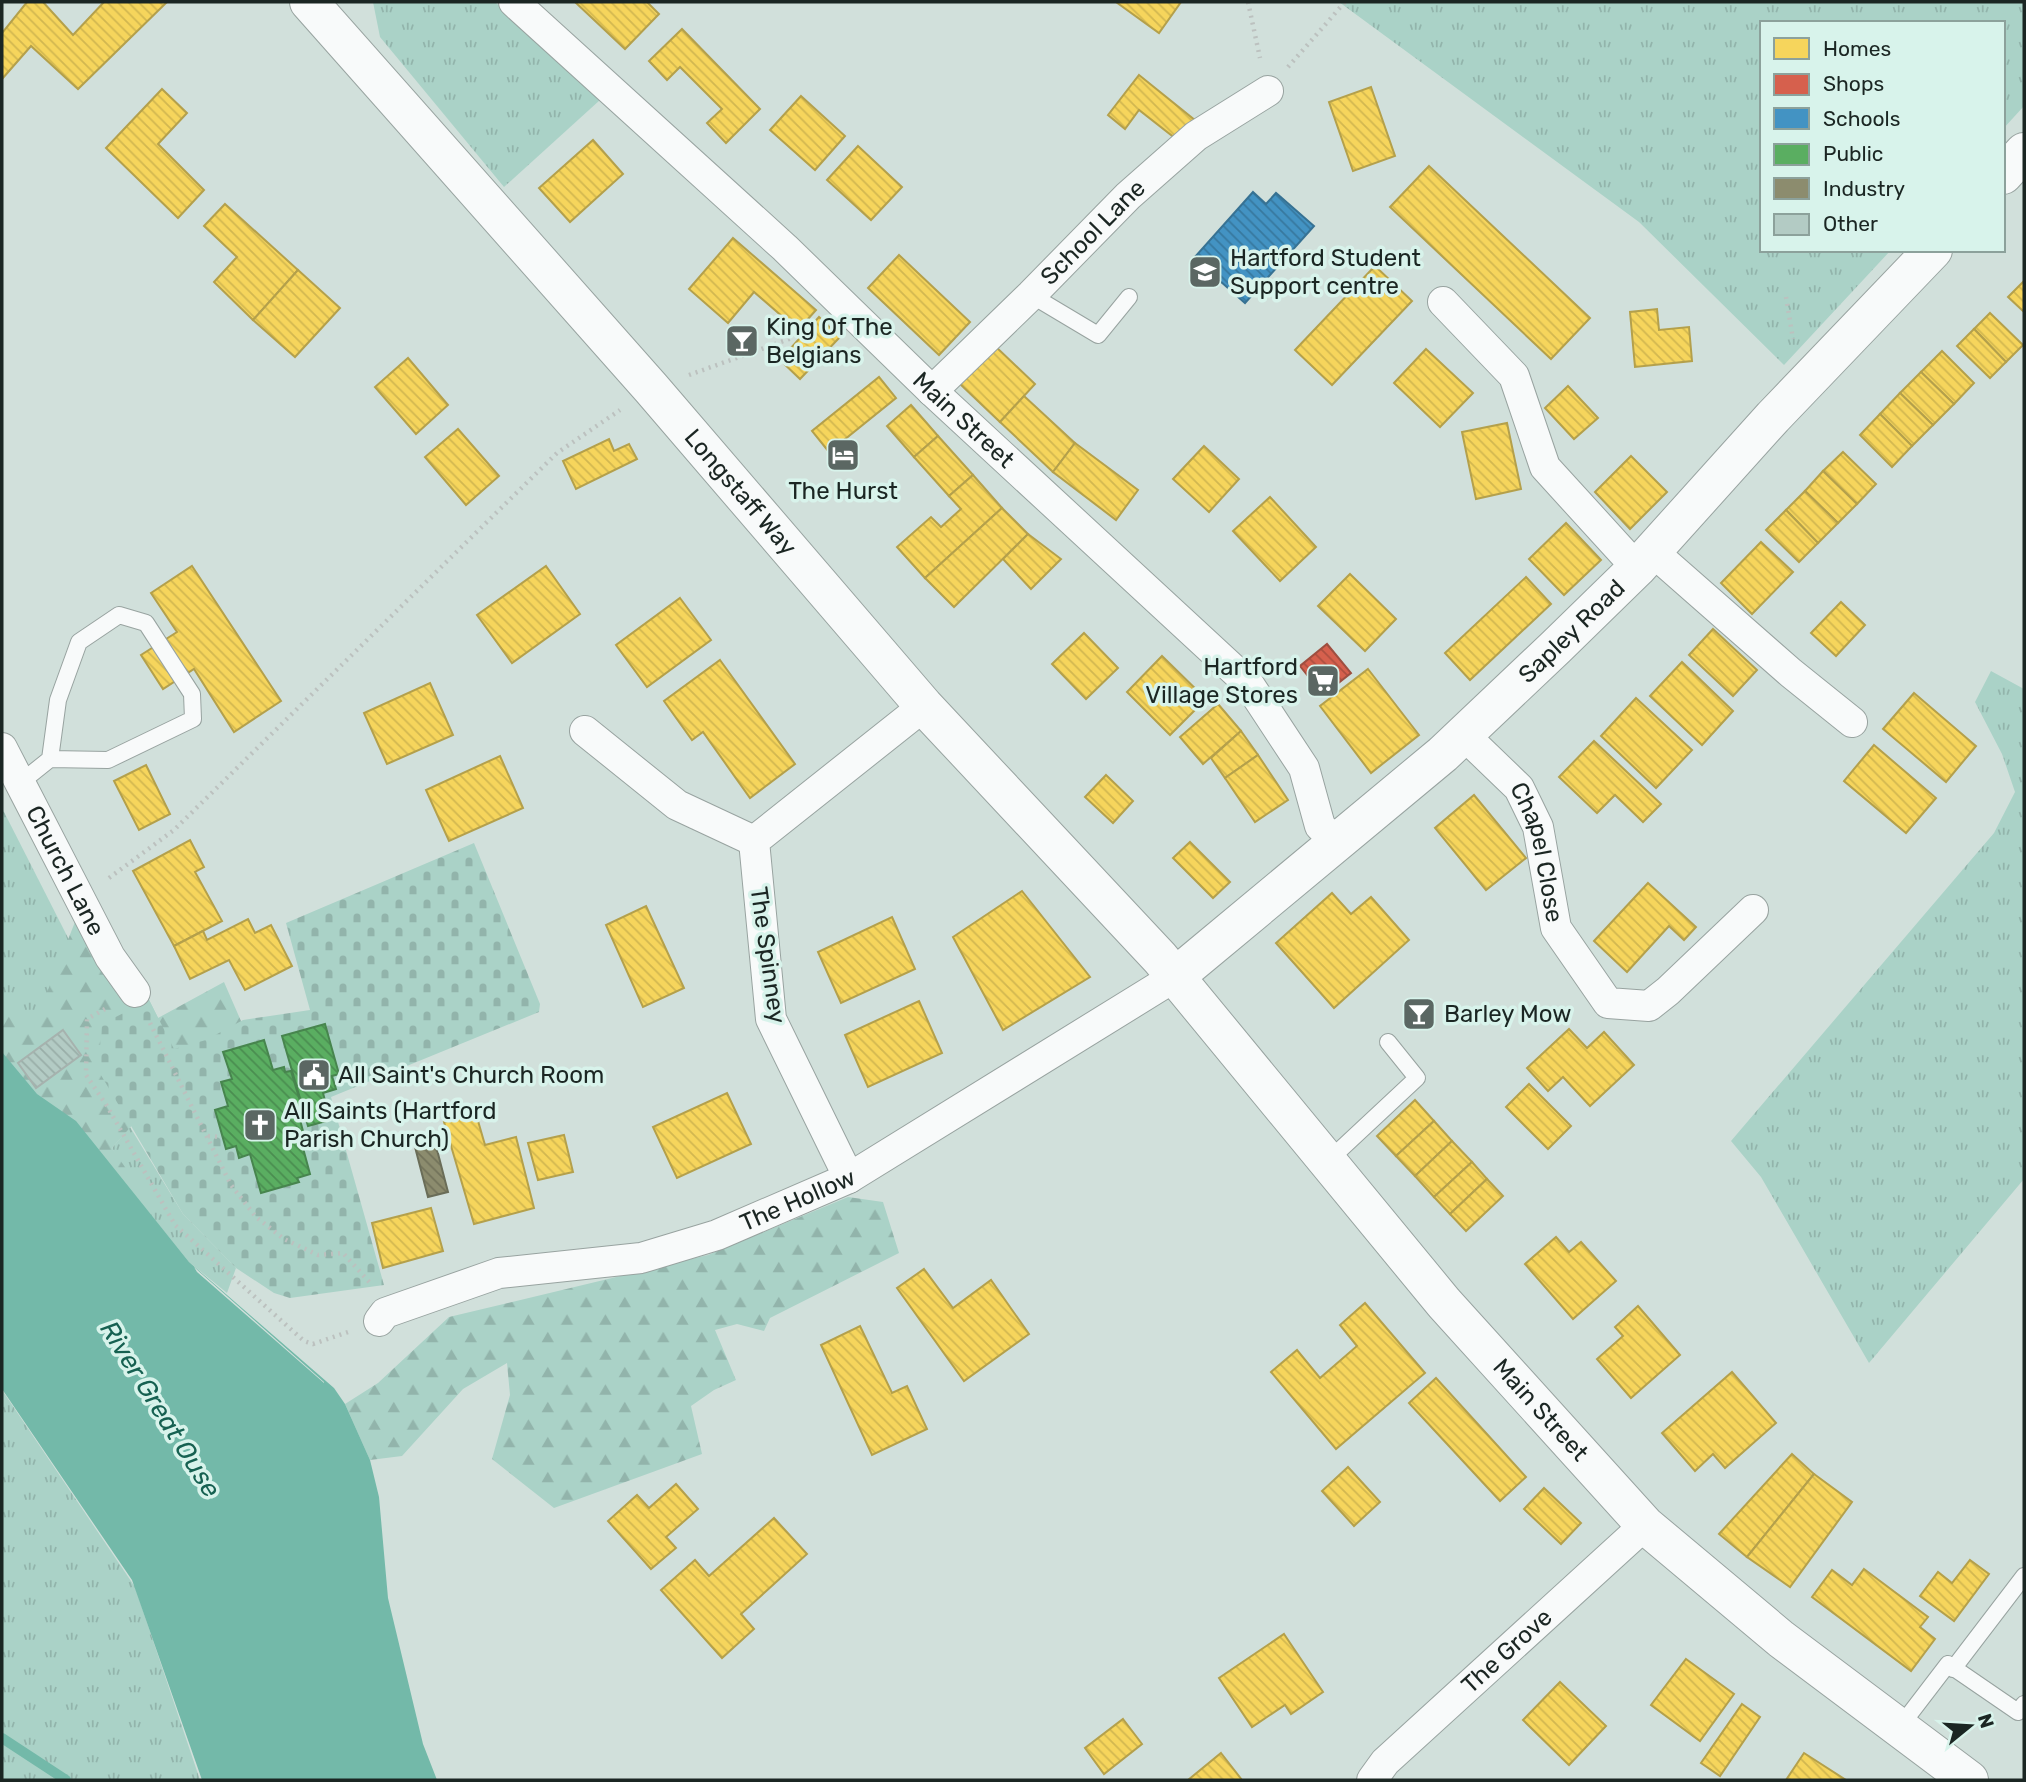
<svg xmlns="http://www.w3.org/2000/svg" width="2026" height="1782" font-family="Rubik,sans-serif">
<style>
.grass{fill:url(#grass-tufts)}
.forest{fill:url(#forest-firs)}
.cemetery{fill:url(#cemetery-stones)}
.water{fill:#73b9a9;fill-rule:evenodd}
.homes{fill:url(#homes-back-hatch);stroke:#b4a04b;stroke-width:2}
.shops{fill:url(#shops-back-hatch);stroke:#9e4f40;stroke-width:2}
.schools{fill:url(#schools-back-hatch);stroke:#377293;stroke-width:2}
.public{fill:url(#public-back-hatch);stroke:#47854e;stroke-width:2}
.industry{fill:url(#industry-back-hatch);stroke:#6a6d58;stroke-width:2}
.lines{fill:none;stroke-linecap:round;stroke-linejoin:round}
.stream{stroke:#73b9a9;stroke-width:10}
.building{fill:url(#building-back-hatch);stroke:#a6b2ae;stroke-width:2}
.lane-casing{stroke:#98a3a0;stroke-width:18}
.street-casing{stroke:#98a3a0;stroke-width:32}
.secondary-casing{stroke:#98a3a0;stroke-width:40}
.path{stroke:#bcc1bf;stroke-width:4.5;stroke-dasharray:2 5;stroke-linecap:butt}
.lane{stroke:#f8fafa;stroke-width:16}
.street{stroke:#f8fafa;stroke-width:30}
.secondary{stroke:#f8fafa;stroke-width:38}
.labels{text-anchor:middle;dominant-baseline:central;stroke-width:7;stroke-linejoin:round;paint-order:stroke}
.street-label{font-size:24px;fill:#1b2623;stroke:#d8f3eb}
.poi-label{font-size:24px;fill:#1b2623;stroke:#d8f3eb;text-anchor:start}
.water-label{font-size:26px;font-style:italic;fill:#166151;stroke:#d8f3eb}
</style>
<defs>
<pattern id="grass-tufts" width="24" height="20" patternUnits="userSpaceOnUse" patternTransform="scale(1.75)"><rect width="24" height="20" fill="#aad2c7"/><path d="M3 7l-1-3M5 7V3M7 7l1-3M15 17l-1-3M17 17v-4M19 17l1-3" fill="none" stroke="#92b4ab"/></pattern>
<pattern id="forest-firs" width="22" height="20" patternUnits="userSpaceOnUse" patternTransform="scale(1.75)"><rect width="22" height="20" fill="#aad2c7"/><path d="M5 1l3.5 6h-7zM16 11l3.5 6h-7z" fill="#92b4ab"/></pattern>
<pattern id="cemetery-stones" width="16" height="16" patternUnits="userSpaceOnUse" patternTransform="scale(1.75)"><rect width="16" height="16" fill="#aad2c7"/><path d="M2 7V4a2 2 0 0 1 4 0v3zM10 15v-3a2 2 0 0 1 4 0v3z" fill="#92b4ab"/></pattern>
<pattern id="homes-back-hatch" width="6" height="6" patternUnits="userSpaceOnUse" patternTransform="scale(1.75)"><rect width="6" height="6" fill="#f6d55c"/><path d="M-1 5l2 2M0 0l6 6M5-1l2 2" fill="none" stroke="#d2b750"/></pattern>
<pattern id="shops-back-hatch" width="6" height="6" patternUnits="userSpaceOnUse" patternTransform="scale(1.75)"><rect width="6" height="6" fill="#d6604d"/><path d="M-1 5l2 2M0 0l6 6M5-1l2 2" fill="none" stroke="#ad4f40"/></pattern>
<pattern id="schools-back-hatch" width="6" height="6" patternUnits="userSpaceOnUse" patternTransform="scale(1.75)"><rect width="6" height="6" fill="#4393c3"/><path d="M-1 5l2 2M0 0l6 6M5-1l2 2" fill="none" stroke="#37789e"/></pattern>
<pattern id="public-back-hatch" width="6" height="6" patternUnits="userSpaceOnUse" patternTransform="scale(1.75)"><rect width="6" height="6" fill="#5aae61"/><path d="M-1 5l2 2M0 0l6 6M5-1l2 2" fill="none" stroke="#4a8d50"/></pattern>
<pattern id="industry-back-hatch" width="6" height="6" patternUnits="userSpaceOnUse" patternTransform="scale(1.75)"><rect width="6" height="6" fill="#8c8c6e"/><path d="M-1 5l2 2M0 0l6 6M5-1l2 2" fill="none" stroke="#72725a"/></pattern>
<pattern id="building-back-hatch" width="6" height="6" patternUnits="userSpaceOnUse" patternTransform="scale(1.75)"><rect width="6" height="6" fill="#b3cbc4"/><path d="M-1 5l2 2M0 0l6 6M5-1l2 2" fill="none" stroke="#99aea8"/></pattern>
</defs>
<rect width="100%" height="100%" fill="#d1e0db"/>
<g class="grass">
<polygon points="373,2 495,2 599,98 600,100 504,187 380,37"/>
<polygon points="1339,2 2024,2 2024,106 2003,129 2003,23 1762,23 1762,250 1891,250 1784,365 1639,222"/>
<polygon points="1991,671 2024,689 2024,1179 1869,1363 1761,1177 1731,1141 1994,833 2015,792 2002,754 1975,702"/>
<polygon points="2,808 92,985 2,1052"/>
<polygon points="130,1127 183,1214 236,1268 227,1293 189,1262 145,1208 112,1148"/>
<polygon points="2,1390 135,1587 200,1780 2,1780"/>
</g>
<g class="forest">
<polygon points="75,922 126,953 158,1018 224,982 251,1044 135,1122 112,1148 150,1204 143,1212 2,1064 2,1010 24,1025 44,1000"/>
<polygon points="848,1197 883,1202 899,1253 770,1318 764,1331 737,1324 715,1330 736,1380 714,1390 691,1406 702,1454 554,1508 492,1459 510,1395 507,1363 463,1389 402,1456 370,1460 345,1404 378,1383 449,1317 708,1255"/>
</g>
<polygon class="cemetery" points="474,843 540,1004 539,1012 331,1097 384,1285 290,1298 274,1293 236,1268 183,1214 98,1070 102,1024 149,1000 174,1049 206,1040 243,1020 310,1010 286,923"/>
<path class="water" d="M2 1052 37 1094 76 1121 189 1262 334 1388 345 1404 370 1460 379 1497 388 1598 423 1744 437 1780H202L132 1580 2 1389ZM194 1267 324 1382V1383L197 1272Z"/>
<g class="homes">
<polygon points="27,2 43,2 73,35 104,2 167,2 78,89 31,46 2,79 2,33"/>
<polygon points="575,2 647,2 659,14 625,49"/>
<polygon points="1116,2 1181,2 1159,33"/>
<polygon points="682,29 760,109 726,143 707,123 722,109 680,67 667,80 649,61"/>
<polygon points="1139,75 1196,121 1180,142 1139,110 1125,129 1108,115"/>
<polygon points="1371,87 1395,156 1353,171 1329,102"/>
<polygon points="162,89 187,113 158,144 204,190 178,218 106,148"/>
<polygon points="801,96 845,136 815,170 770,130"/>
<polygon points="593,140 623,174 570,222 539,188"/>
<polygon points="858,146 902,187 871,220 827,180"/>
<polygon points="1429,166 1590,318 1551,359 1390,207"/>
<polygon points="225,204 298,270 253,320 214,282 237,257 204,226"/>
<polygon points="733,238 816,310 798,330 754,292 728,323 689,289"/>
<polygon points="899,255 970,322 939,355 868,288"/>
<polygon points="1375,266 1412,301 1332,385 1295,350"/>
<polygon points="298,270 340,308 295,357 253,320"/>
<polygon points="2024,281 2024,312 2008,297"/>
<polygon points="1657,309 1659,330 1689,327 1692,361 1635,367 1630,312"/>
<polygon points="1990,313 2023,345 2006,362 1974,329"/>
<polygon points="819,317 840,337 800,379 780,360"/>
<polygon points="1974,329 2006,362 1990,378 1957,346"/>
<polygon points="995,346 1035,384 1000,422 960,384"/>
<polygon points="1426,349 1473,393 1440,427 1394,383"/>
<polygon points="1942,351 1974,383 1954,404 1921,372"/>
<polygon points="408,358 448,405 416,434 375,387"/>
<polygon points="1921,372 1954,404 1933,425 1900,393"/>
<polygon points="879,377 896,398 829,452 812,431"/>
<polygon points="1568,386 1598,418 1574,439 1545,408"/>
<polygon points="1900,393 1933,425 1912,446 1880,414"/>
<polygon points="1024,396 1075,443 1053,472 1000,422"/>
<polygon points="911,405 938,436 914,457 887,426"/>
<polygon points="1880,414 1912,446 1892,467 1860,435"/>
<polygon points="1507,423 1521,489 1476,499 1462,432"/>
<polygon points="458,429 499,476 466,505 425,457"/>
<polygon points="938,436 973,475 949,496 914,457"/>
<polygon points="609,439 614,451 629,444 637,459 576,489 563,461"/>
<polygon points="1075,443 1138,490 1116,520 1053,472"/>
<polygon points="1204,446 1239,479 1209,512 1173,479"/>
<polygon points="1843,452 1876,484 1857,504 1823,471"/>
<polygon points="1631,456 1667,492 1630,529 1595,492"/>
<polygon points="1823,471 1857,504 1838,523 1805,491"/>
<polygon points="973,475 1002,508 925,578 897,547 931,517 941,527 961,509 949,496"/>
<polygon points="1805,491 1838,523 1818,543 1786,510"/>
<polygon points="1270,497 1316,547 1280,581 1233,531"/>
<polygon points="1002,508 1028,534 954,607 925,578"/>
<polygon points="1786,510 1818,543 1799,562 1766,530"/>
<polygon points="1566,523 1601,560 1564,595 1529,559"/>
<polygon points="1028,534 1061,559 1031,589 1003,559"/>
<polygon points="1761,542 1793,572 1752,614 1721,583"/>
<polygon points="192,566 281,701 234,732 194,669 163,689 141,655 177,632 151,593"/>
<polygon points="546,566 580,614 512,663 477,615"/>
<polygon points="1350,574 1396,619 1365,651 1318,606"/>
<polygon points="1526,577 1551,604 1470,680 1445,653"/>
<polygon points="680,598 711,640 647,687 616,645"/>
<polygon points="1841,602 1865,625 1836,656 1811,633"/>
<polygon points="1713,629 1757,670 1733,696 1689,655"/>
<polygon points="1084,633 1118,668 1086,699 1052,664"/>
<polygon points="1162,656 1206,699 1170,735 1127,692"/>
<polygon points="720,660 795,764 750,798 703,732 692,740 664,701"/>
<polygon points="1682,662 1733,711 1702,745 1650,696"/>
<polygon points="1368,669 1419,735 1371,773 1320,706"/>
<polygon points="430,683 453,735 387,764 364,713"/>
<polygon points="1914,693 1976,746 1946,782 1883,729"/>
<polygon points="1636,698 1692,750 1656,788 1601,736"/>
<polygon points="1218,704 1241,731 1203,764 1180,737"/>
<polygon points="1241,731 1258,755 1225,778 1211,758"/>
<polygon points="1594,741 1661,804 1643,822 1615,795 1597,813 1559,777"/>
<polygon points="1874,745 1936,798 1906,833 1844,781"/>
<polygon points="1258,755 1288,800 1255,822 1225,778"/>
<polygon points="500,756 523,808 449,841 426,790"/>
<polygon points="146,765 170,814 139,830 114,781"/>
<polygon points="1106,775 1133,801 1113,823 1085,797"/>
<polygon points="1474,795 1526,858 1486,890 1435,828"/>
<polygon points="190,840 204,867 195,872 222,921 174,946 133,871"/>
<polygon points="1190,842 1230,882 1213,898 1173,858"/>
<polygon points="1648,883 1696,927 1684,940 1669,926 1627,972 1594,941"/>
<polygon points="1022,891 1090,977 1003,1030 953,937"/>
<polygon points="1332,893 1351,914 1371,897 1409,940 1334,1008 1276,943"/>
<polygon points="646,906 684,988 643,1007 606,925"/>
<polygon points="892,917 915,969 841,1003 818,952"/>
<polygon points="248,919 255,933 271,925 292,966 245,990 229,960 190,979 174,946 203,931 207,940"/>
<polygon points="919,1001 942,1053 868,1087 845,1035"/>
<polygon points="1569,1029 1587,1048 1604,1032 1634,1065 1590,1106 1563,1077 1548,1091 1527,1068"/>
<polygon points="1529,1084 1571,1126 1548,1149 1506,1107"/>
<polygon points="727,1093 751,1144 677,1178 653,1127"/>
<polygon points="1415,1100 1434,1121 1396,1156 1377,1136"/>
<polygon points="476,1114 485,1145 516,1137 534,1208 474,1224 444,1122"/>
<polygon points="1434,1121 1452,1141 1415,1176 1396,1156"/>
<polygon points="564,1135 573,1172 538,1180 528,1143"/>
<polygon points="1452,1141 1472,1162 1434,1197 1415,1176"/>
<polygon points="1472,1162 1487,1179 1450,1214 1434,1197"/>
<polygon points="1487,1179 1503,1196 1466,1231 1450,1214"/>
<polygon points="431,1208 443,1251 383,1268 372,1223"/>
<polygon points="1556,1237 1569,1252 1581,1242 1616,1281 1573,1319 1525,1264"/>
<polygon points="924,1269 953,1308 991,1280 1029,1334 964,1381 897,1288"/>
<polygon points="1365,1303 1425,1373 1336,1449 1271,1372 1297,1350 1320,1378 1357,1346 1340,1325"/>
<polygon points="1638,1306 1680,1355 1631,1398 1597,1359 1623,1336 1615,1327"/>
<polygon points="860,1326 892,1393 907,1386 927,1429 872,1455 821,1345"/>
<polygon points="1732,1372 1776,1423 1725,1468 1713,1454 1695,1471 1662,1433"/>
<polygon points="1436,1378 1526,1477 1500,1501 1409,1403"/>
<polygon points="1792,1454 1814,1474 1747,1557 1719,1534"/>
<polygon points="1348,1467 1380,1502 1354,1526 1322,1491"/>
<polygon points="1814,1474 1852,1502 1790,1587 1747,1557"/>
<polygon points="676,1484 698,1509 666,1537 676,1548 651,1569 608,1521 637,1495 649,1508"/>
<polygon points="1544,1488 1581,1523 1561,1544 1524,1509"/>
<polygon points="774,1518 807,1554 741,1614 754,1629 722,1658 661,1590 695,1560 709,1576"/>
<polygon points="1970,1560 1989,1574 1954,1621 1920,1596 1938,1572 1952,1583"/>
<polygon points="1864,1569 1928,1617 1920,1627 1935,1639 1911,1671 1812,1597 1832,1570 1852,1585"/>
<polygon points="1284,1634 1323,1692 1291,1714 1285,1705 1252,1727 1219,1678"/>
<polygon points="1686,1659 1734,1694 1700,1741 1651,1705"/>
<polygon points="1560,1682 1606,1726 1569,1765 1523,1720"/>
<polygon points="1742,1704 1760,1717 1720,1776 1701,1763"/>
<polygon points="1123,1719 1142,1744 1104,1774 1085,1748"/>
<polygon points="1221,1753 1242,1780 1188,1780"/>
<polygon points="1804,1753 1846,1780 1786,1780"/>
</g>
<polygon class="shops" points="1327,644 1351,673 1323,695 1300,666"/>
<polygon class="schools" points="1253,192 1266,204 1276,193 1314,226 1245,303 1194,258"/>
<g class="public">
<polygon points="325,1024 339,1074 332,1076 336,1089 323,1093 330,1120 308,1126 282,1036"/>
<polygon points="264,1040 273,1070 284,1067 285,1072 291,1071 304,1114 299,1116 304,1135 300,1137 310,1174 297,1178 299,1182 261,1193 250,1154 239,1158 236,1146 226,1149 215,1110 228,1106 221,1082 232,1079 223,1052"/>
</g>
<polygon class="industry" points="435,1142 448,1192 428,1197 415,1147"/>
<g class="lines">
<polyline class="stream" points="2,1738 66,1780"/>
</g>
<polygon class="building" points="63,1030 81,1055 36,1088 18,1063"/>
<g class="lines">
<defs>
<g id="lane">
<polyline points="1031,295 1098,335 1129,297"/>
<polyline points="20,783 50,759 108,760 193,719 192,694 146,623 119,615 79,642 58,700 50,759"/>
<polyline points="1327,1162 1417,1078 1388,1042"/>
<polyline points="1953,1669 2024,1576"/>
<polyline points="1899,1728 1948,1664 2018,1712 2024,1704"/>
</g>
<g id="street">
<path id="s1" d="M514 2 785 248 932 391 1248 683 1304 768 1320 826 1336 842"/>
<polyline points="1443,302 1514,376 1545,467 1637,568"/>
<path id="s2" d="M932 391 1031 295 1128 196 1196 136 1268 91"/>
<polyline points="1652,551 1791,673 1852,722"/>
<polyline points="585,731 677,805 754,841"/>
<path id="s3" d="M1464 735 1519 788 1538 827 1556 928 1608 1003 1649 1006 1668 991 1753 910"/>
<path id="s4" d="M2 748 110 957 135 992"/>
<polyline points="849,1178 771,1019 754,841 924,706"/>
<path id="s5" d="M379 1321 385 1313 499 1273 641 1258 717 1235 849 1178 1176 976"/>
<path id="s6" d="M1372 1780 1385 1762 1645 1525"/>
</g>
<g id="secondary">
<path id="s7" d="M309 2 651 388 924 706 1160 958 1444 1303 1645 1525 1781 1639 1969 1780"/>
<polyline points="2003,175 2024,152"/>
<path id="s8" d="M1176 976 1443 754 1556 647 1637 568 1773 417 1933 250"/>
</g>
</defs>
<use href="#lane" class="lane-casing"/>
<use href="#street" class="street-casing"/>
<use href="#secondary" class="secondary-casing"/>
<g class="path">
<polyline points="1248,2 1260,58"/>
<polyline points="1288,67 1345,2"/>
<polyline points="1786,297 1793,339"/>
<polyline points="689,375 792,338 811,321"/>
<polyline points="109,878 174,830 557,453 620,410"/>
<polyline points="105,1009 87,1019 86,1075 107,1106 175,1225 304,1341 313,1344 348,1332"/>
<polyline points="150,1023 231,1185 256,1217 284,1239 318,1255 343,1253 371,1284"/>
<polyline points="208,1136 222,1137"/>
</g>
<use href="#lane" class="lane"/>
<use href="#street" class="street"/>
<use href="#secondary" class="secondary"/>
</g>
<defs>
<symbol id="school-square" viewBox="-11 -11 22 22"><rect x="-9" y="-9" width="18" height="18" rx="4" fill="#5b6763" stroke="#d8f3eb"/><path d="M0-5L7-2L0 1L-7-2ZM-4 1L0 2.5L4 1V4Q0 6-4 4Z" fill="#fff"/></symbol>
<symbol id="bar-square" viewBox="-11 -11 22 22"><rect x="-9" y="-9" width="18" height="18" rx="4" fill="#5b6763" stroke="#d8f3eb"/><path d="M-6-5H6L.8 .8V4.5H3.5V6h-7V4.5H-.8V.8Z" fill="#fff"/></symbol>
<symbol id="hotel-square" viewBox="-11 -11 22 22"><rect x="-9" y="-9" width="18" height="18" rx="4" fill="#5b6763" stroke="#d8f3eb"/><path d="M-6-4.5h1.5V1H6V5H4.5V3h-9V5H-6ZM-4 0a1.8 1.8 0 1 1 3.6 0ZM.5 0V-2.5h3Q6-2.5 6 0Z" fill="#fff"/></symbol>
<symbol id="supermarket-square" viewBox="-11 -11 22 22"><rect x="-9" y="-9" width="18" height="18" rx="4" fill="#5b6763" stroke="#d8f3eb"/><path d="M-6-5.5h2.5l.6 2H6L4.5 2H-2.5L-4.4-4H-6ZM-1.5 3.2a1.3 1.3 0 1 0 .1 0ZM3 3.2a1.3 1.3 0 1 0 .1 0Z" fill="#fff"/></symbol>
<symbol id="civic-square" viewBox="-11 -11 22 22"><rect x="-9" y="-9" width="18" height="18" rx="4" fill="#5b6763" stroke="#d8f3eb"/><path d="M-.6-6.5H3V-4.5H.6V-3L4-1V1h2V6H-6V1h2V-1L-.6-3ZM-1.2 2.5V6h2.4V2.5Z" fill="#fff"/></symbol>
<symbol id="church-square" viewBox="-11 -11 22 22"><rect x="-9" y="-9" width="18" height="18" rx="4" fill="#5b6763" stroke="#d8f3eb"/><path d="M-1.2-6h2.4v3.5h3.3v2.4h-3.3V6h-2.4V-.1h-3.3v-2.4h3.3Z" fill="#fff"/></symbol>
</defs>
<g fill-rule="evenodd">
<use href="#school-square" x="1186" y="253" width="38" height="38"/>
<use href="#bar-square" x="723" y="322" width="38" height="38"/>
<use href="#hotel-square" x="824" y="436" width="38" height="38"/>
<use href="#supermarket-square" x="1304" y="662" width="38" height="38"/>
<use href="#bar-square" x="1400" y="995" width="38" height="38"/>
<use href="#civic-square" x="295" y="1056" width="38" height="38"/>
<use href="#church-square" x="241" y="1106" width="38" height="38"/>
</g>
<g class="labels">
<g class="street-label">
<text stroke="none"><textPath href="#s2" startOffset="226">School Lane</textPath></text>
<text stroke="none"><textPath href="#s1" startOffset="614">Main Street</textPath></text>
<text stroke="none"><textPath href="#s7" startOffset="653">Longstaff Way</textPath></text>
<text stroke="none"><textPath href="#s8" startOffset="525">Sapley Road</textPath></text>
<text stroke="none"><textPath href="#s3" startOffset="144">Chapel Close</textPath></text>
<text stroke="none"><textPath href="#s4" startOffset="138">Church Lane</textPath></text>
<text transform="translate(768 955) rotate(82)">The Spinney</text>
<text stroke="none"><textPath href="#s5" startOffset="441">The Hollow</textPath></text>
<text stroke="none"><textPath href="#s7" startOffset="1871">Main Street</textPath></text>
<text stroke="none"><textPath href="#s6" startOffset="187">The Grove</textPath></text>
</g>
<g class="poi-label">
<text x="1230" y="258">Hartford Student<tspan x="1230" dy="28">Support centre</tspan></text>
<text x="766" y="327">King Of The<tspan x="766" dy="28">Belgians</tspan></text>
<text x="843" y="491" text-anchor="middle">The Hurst</text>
<text x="1298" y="667" text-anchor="end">Hartford<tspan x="1298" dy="28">Village Stores</tspan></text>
<text x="1444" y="1014">Barley Mow</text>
<text x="338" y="1075">All Saint's Church Room</text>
<text x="284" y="1111">All Saints (Hartford<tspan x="284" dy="28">Parish Church)</tspan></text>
</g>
<g class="water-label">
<text transform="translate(160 1409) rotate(58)">River Great Ouse</text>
</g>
</g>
<rect width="2026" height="1782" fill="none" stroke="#1b2623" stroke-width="7"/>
<rect x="1760" y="21" width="245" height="231" fill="#d8f3eb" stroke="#8ca19b" stroke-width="2"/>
<rect x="1774" y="38" width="35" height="21" fill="#f6d55c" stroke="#8ca19b" stroke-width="2"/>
<text x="1823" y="56" font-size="21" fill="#1b2623">Homes</text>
<rect x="1774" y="74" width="35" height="21" fill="#d6604d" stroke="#8ca19b" stroke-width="2"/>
<text x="1823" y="91" font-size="21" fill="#1b2623">Shops</text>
<rect x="1774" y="108" width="35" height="21" fill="#4393c3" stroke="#8ca19b" stroke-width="2"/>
<text x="1823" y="126" font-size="21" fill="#1b2623">Schools</text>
<rect x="1774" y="144" width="35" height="21" fill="#5aae61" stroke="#8ca19b" stroke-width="2"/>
<text x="1823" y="161" font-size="21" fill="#1b2623">Public</text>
<rect x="1774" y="178" width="35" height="21" fill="#8c8c6e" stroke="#8ca19b" stroke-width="2"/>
<text x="1823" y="196" font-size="21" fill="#1b2623">Industry</text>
<rect x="1774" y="214" width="35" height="21" fill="#b3cbc4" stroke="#8ca19b" stroke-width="2"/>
<text x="1823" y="231" font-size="21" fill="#1b2623">Other</text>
<g transform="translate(1970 1726) rotate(72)" stroke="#d8f3eb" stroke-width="5" paint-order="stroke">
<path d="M0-5L12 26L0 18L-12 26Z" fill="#1b2623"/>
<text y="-10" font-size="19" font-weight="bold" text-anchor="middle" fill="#1b2623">N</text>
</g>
</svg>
